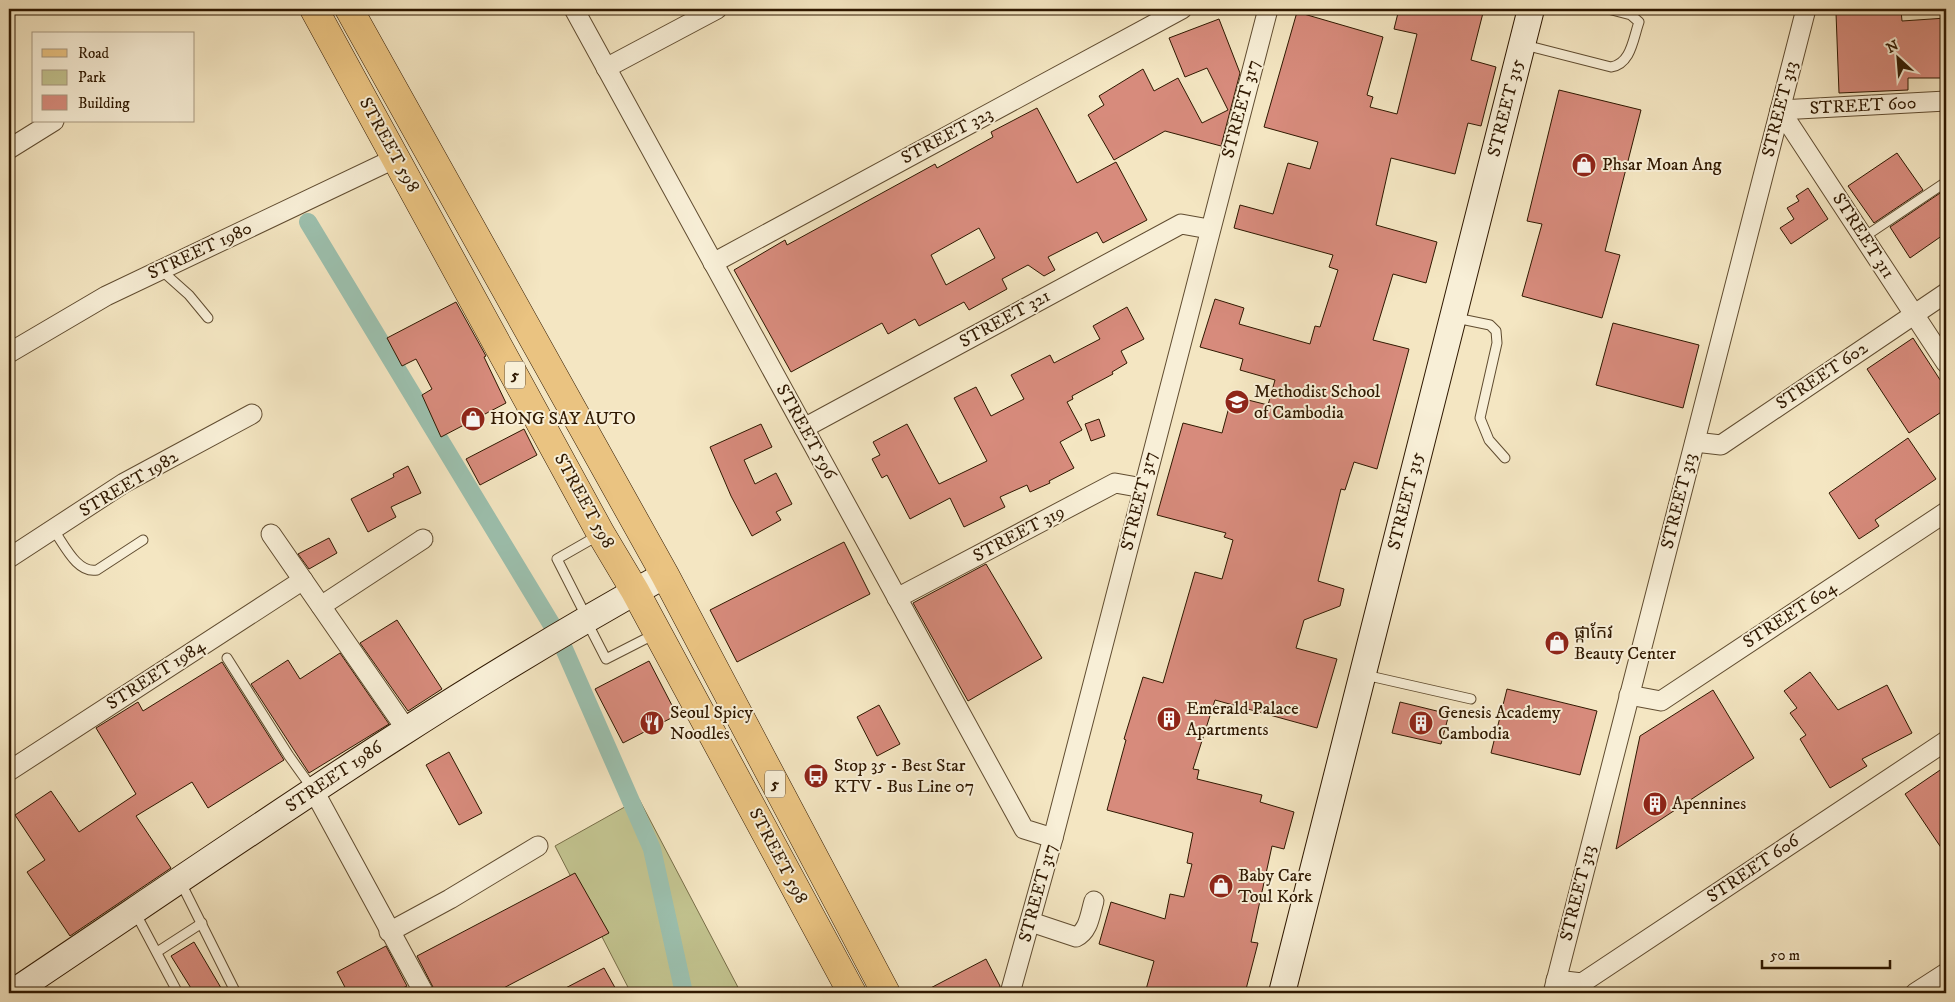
<svg xmlns="http://www.w3.org/2000/svg" width="1955" height="1002" font-family="'IM FELL DW Pica','Noto Sans Khmer',serif">
<style>
.green{fill:#c2c38f;stroke:#786e48}
.lines{fill:none;stroke-linecap:round;stroke-linejoin:round}
.canal{stroke:#9cc0ae;stroke-width:18}
.building{fill:#d78b7c;stroke:#2f1800;fill-rule:evenodd}
.lane-casing{stroke:#604c30;stroke-width:11}
.street-casing{stroke:#604c30;stroke-width:21}
.secondary-casing{stroke:#2f1800;stroke-width:28}
.primary-casing{stroke:#2f1800;stroke-width:29}
.lane{stroke:#f8efd7;stroke-width:9}
.street{stroke:#f8efd7;stroke-width:19}
.secondary{stroke:#f8efd7;stroke-width:26}
.primary{stroke:#eac381;stroke-width:28}
.labels{text-anchor:middle;dominant-baseline:central;stroke-width:4;stroke-linejoin:round;paint-order:stroke}
.shield{fill:#f8efd7;stroke:#6b5840;stroke-width:1}
.shield-label{font-size:16px;font-weight:bold;fill:#2f1800}
.street-label{font-size:18px;fill:#2f1800;stroke:#f8efd7}
.poi-label{font-size:18px;fill:#2f1800;stroke:#f8efd7;text-anchor:start}
</style>
<rect width="100%" height="100%" fill="#f4e6c2"/>
<filter id="stains"><feTurbulence type="fractalNoise" baseFrequency=".004" numOctaves="4"/><feColorMatrix values="0 0 0 0 .2 0 0 0 0 .09 0 0 0 0 .02 0 0 0 .5 -.17"/></filter>
<radialGradient id="worn" r=".72"><stop offset=".6" stop-color="#630" stop-opacity="0"/><stop offset="1" stop-color="#630" stop-opacity=".3"/></radialGradient>
<polygon class="green" points="639,799 741,993 631,993 555,846"/>
<g class="lines">
<polyline class="canal" points="308,222 558,635 652,849 684,993"/>
</g>
<g class="building">
<polygon points="1399,9 1484,9 1471,60 1496,67 1481,126 1468,123 1455,174 1391,158 1376,225 1437,242 1426,283 1393,274 1373,340 1409,349 1377,469 1354,462 1345,490 1341,489 1318,581 1344,589 1340,606 1304,620 1296,648 1337,659 1317,728 1215,700 1193,769 1199,770 1197,779 1262,795 1260,802 1294,812 1284,849 1272,846 1251,942 1258,943 1245,993 1145,993 1154,961 1099,944 1111,902 1165,919 1170,894 1184,897 1192,864 1187,863 1193,833 1107,810 1126,740 1124,739 1143,677 1163,683 1195,572 1222,579 1233,540 1224,537 1226,533 1157,515 1183,423 1222,433 1232,396 1268,405 1275,380 1240,370 1243,359 1200,347 1215,299 1244,308 1239,324 1310,344 1315,326 1320,327 1338,270 1329,267 1333,255 1234,228 1240,205 1273,214 1288,163 1310,169 1318,142 1264,127 1297,12 1383,37 1367,95 1373,97 1370,107 1397,114 1417,34 1394,29"/>
<polygon points="1901,10 1902,21 1946,18 1946,47 1943,48 1943,78 1908,78 1908,90 1839,93 1836,13"/>
<polygon points="1219,19 1240,73 1221,146 1165,131 1114,160 1088,115 1104,105 1099,96 1143,69 1154,91 1178,78 1202,123 1228,110 1207,68 1185,77 1169,38"/>
<polygon points="1559,90 1641,110 1605,251 1620,255 1602,318 1522,296 1542,224 1527,221"/>
<path d="M1037 108 1077 183 1116 162 1147 220 1103 243 1097 232 1048 257 1055 270 1044 276 1028 265 1002 279 1007 289 969 310 964 302 919 326 915 319 888 334 882 323 791 372 734 270 785 240 787 245 935 164 937 168 993 137 991 132ZM979 228 995 258 946 285 931 255Z"/>
<polygon points="1897,153 1923,190 1874,223 1848,186"/>
<polygon points="1808,188 1828,219 1791,244 1780,228 1794,219 1787,208 1799,201 1796,196"/>
<polygon points="1946,189 1946,233 1910,258 1890,227"/>
<polygon points="456,302 486,356 484,357 506,403 441,437 422,395 432,389 416,359 402,366 387,338"/>
<polygon points="1127,307 1144,339 1121,351 1127,363 1112,372 1113,374 1072,396 1073,399 1067,402 1082,430 1060,442 1074,468 1049,481 1050,483 1030,492 1027,485 1000,497 1005,507 964,527 950,498 910,519 887,475 882,478 872,459 880,455 873,442 907,424 939,484 987,461 954,398 976,387 991,416 1024,399 1011,375 1050,355 1054,363 1100,339 1093,326"/>
<polygon points="1613,323 1699,345 1683,408 1596,385"/>
<polygon points="1913,338 1946,389 1946,409 1909,433 1867,369"/>
<polygon points="1099,419 1105,436 1091,441 1085,424"/>
<polygon points="761,424 772,447 744,460 755,484 776,473 792,504 776,512 781,520 752,536 731,496 710,447"/>
<polygon points="524,429 537,455 480,485 466,459"/>
<polygon points="1908,438 1936,479 1875,520 1879,526 1859,539 1829,493"/>
<polygon points="408,466 421,493 391,507 396,517 368,532 351,499 394,477 393,474"/>
<polygon points="329,538 337,553 309,569 298,554"/>
<polygon points="844,542 870,594 737,662 710,610"/>
<polygon points="986,564 1042,658 968,701 913,603"/>
<polygon points="397,620 442,689 408,711 360,643"/>
<polygon points="340,653 389,724 309,773 251,684 288,660 300,679"/>
<polygon points="649,661 677,715 623,743 595,689"/>
<polygon points="222,662 284,760 208,808 192,782 136,816 171,868 70,936 27,872 45,860 15,815 51,791 79,832 136,794 96,728 138,702 143,711"/>
<polygon points="1810,672 1838,710 1887,685 1912,733 1862,759 1867,766 1830,788 1800,739 1806,735 1790,713 1797,708 1784,691"/>
<polygon points="1507,689 1597,711 1580,775 1491,753"/>
<polygon points="1713,690 1754,758 1616,849 1640,736"/>
<polygon points="1400,702 1449,714 1441,744 1392,733"/>
<polygon points="879,705 900,744 877,756 857,717"/>
<polygon points="449,752 482,813 459,825 426,765"/>
<polygon points="1946,766 1946,855 1905,794"/>
<polygon points="575,873 609,933 494,993 436,993 417,956"/>
<polygon points="194,942 224,993 194,993 171,956"/>
<polygon points="386,946 407,986 393,993 348,993 337,972"/>
<polygon points="986,959 1000,986 999,993 921,993"/>
<polygon points="604,968 618,993 556,993"/>
</g>
<g class="lines">
<defs>
<g id="lane">
<path d="M1525 45 1611 67C1631 64 1633 39 1639 22L1631 15 1608 9"/>
<polyline points="1864,237 1946,182"/>
<polyline points="161,270 189,295 208,318"/>
<polyline points="1456,318 1490,325 1496,331 1497,343 1480,418 1489,440 1505,458"/>
<path d="M53 529C64 544 77 574 97 570L143 540"/>
<polyline points="587,618 557,559 599,535"/>
<polyline points="587,622 606,659 655,634"/>
<polyline points="227,658 289,756 312,788"/>
<polyline points="1365,675 1471,699"/>
<polyline points="180,881 236,993"/>
<polyline points="135,912 178,993"/>
<polyline points="157,952 202,923"/>
</g>
<g id="street">
<polyline points="574,9 1024,829 1053,838"/>
<polyline points="606,68 717,9"/>
<polyline points="1780,110 1946,363"/>
<polyline points="1780,110 1946,101"/>
<polyline points="9,149 54,121"/>
<polyline points="713,263 1182,9"/>
<polyline points="9,353 106,296 396,158"/>
<polyline points="804,428 1181,224 1209,229"/>
<polyline points="1695,442 1721,445 1946,293"/>
<polyline points="271,534 406,729"/>
<polyline points="9,558 124,483 252,414"/>
<polyline points="897,598 1115,483 1143,488"/>
<polyline points="321,606 423,539"/>
<polyline points="1629,695 1661,701 1946,512"/>
<polyline points="9,771 303,580"/>
<polyline points="314,791 424,993"/>
<path d="M1031 922 1076 937C1089 931 1090 914 1094 901"/>
<polyline points="389,932 450,899 538,846"/>
<polyline points="1556,980 1582,983 1946,741"/>
<polyline points="1010,993 1053,838 1268,9"/>
<polyline points="1553,993 1806,9"/>
<polyline points="1915,993 1946,973"/>
</g>
<g id="secondary">
<path d="M12 993C227 849 438 700 665 575"/>
<polyline points="1282,993 1531,9"/>
</g>
<g id="primary">
<polyline points="314,9 601,534 635,591 852,993"/>
<polyline points="349,9 665,575 886,993"/>
</g>
</defs>
<use href="#lane" class="lane-casing"/>
<use href="#street" class="street-casing"/>
<use href="#secondary" class="secondary-casing"/>
<use href="#primary" class="primary-casing"/>
<use href="#lane" class="lane"/>
<use href="#street" class="street"/>
<use href="#secondary" class="secondary"/>
<use href="#primary" class="primary"/>
</g>
<defs>
<symbol id="shop-disc" viewBox="-11 -11 22 22"><circle r="9.5" fill="#8f2418" stroke="#f8efd7"/><path d="M-5-2.5h2.3a2.7 3.5 0 0 1 5.4 0H5L5.5 6h-11ZM-1.5-2.5h3a1.5 2.3 0 0 0-3 0Z" fill="#fff"/></symbol>
<symbol id="school-disc" viewBox="-11 -11 22 22"><circle r="9.5" fill="#8f2418" stroke="#f8efd7"/><path d="M0-5L7-2L0 1L-7-2ZM-4 1L0 2.5L4 1V4Q0 6-4 4Z" fill="#fff"/></symbol>
<symbol id="building-disc" viewBox="-11 -11 22 22"><circle r="9.5" fill="#8f2418" stroke="#f8efd7"/><path d="M-4-6H4V6H1V3H-1V6H-4ZM-2.5-4.3h1.7v1.8h-1.7ZM.8-4.3h1.7v1.8H.8ZM-2.5-1h1.7V.8h-1.7ZM.8-1h1.7V.8H.8Z" fill="#fff"/></symbol>
<symbol id="restaurant-disc" viewBox="-11 -11 22 22"><circle r="9.5" fill="#8f2418" stroke="#f8efd7"/><path d="M-5-6h1v4h1v-4h1v4h1v-4h1v5L-1.5 .5V6h-2V.5L-5-1ZM5-6V6H3V1.5H1.5Q1.5-4 5-6Z" fill="#fff"/></symbol>
<symbol id="bus-disc" viewBox="-11 -11 22 22"><circle r="9.5" fill="#8f2418" stroke="#f8efd7"/><path d="M-5-6H5V4H4V6H2V4H-2V6H-4V4H-5ZM-3.5-4V0h7V-4ZM-3.5 1.2v1.5H-2V1.2ZM2 1.2v1.5H3.5V1.2Z" fill="#fff"/></symbol>
</defs>
<g fill-rule="evenodd">
<use href="#shop-disc" x="1570" y="151" width="28" height="28"/>
<use href="#school-disc" x="1223" y="388" width="28" height="28"/>
<use href="#shop-disc" x="459" y="405" width="28" height="28"/>
<use href="#shop-disc" x="1543" y="629" width="28" height="28"/>
<use href="#building-disc" x="1155" y="705" width="28" height="28"/>
<use href="#restaurant-disc" x="638" y="709" width="28" height="28"/>
<use href="#building-disc" x="1407" y="709" width="28" height="28"/>
<use href="#bus-disc" x="802" y="762" width="28" height="28"/>
<use href="#building-disc" x="1641" y="790" width="28" height="28"/>
<use href="#shop-disc" x="1207" y="872" width="28" height="28"/>
</g>
<g class="labels">
<g class="shield">
<rect x="505" y="361.5" width="20" height="27" rx="4"/>
<rect x="765" y="770.5" width="20" height="27" rx="4"/>
</g>
<g class="shield-label">
<text x="515" y="375">5</text>
<text x="775" y="784">5</text>
</g>
<g class="street-label">
<text transform="translate(1863 106) rotate(-3)">STREET 600</text>
<text transform="translate(1506 108) rotate(-76)">STREET 315</text>
<text transform="translate(1241 109) rotate(-75)">STREET 317</text>
<text transform="translate(1780 109) rotate(-76)">STREET 313</text>
<text transform="translate(947 136) rotate(-28)">STREET 323</text>
<text transform="translate(389 145) rotate(61)">STREET 598</text>
<text transform="translate(1863 236) rotate(57)">STREET 311</text>
<text transform="translate(200 251) rotate(-25)">STREET 1980</text>
<text transform="translate(1005 319) rotate(-29)">STREET 321</text>
<text transform="translate(1822 376) rotate(-34)">STREET 602</text>
<text transform="translate(806 432) rotate(61)">STREET 596</text>
<text transform="translate(129 484) rotate(-31)">STREET 1982</text>
<text transform="translate(584 501) rotate(61)">STREET 598</text>
<text transform="translate(1139 501) rotate(-76)">STREET 317</text>
<text transform="translate(1406 501) rotate(-76)">STREET 315</text>
<text transform="translate(1679 501) rotate(-76)">STREET 313</text>
<text transform="translate(1019 534) rotate(-28)">STREET 319</text>
<text transform="translate(1790 615) rotate(-33)">STREET 604</text>
<text transform="translate(156 675) rotate(-33)">STREET 1984</text>
<text transform="translate(334 777) rotate(-34)">STREET 1986</text>
<text transform="translate(778 856) rotate(62)">STREET 598</text>
<text transform="translate(1753 869) rotate(-34)">STREET 606</text>
<text transform="translate(1038 893) rotate(-75)">STREET 317</text>
<text transform="translate(1578 893) rotate(-76)">STREET 313</text>
</g>
<g class="poi-label">
<text x="1602" y="165">Phsar Moan Ang</text>
<text x="1254" y="392">Methodist School<tspan x="1254" dy="21">of Cambodia</tspan></text>
<text x="490" y="419">HONG SAY AUTO</text>
<text x="1574" y="633">ផ្កាកែវ<tspan x="1574" dy="21">Beauty Center</tspan></text>
<text x="1186" y="709">Emerald Palace<tspan x="1186" dy="21">Apartments</tspan></text>
<text x="670" y="713">Seoul Spicy<tspan x="670" dy="21">Noodles</tspan></text>
<text x="1438" y="713">Genesis Academy<tspan x="1438" dy="21">Cambodia</tspan></text>
<text x="834" y="766">Stop 35 - Best Star<tspan x="834" dy="21">KTV - Bus Line 07</tspan></text>
<text x="1672" y="804">Apennines</text>
<text x="1238" y="876">Baby Care<tspan x="1238" dy="21">Toul Kork</tspan></text>
</g>
</g>
<rect width="1955" height="1002" fill="none" stroke="#f4e6c2" stroke-width="30"/>
<rect x="10" y="10" width="1935" height="982" fill="none" stroke="#2f1800" stroke-width="2.5"/>
<rect x="15" y="15" width="1925" height="972" fill="none" stroke="#2f1800"/>
<rect x="32" y="32" width="162" height="90" fill="#f8efd7" stroke="#a89981"/>
<rect x="42" y="49" width="25" height="8" fill="#eac381" stroke="#a89981"/>
<text x="78" y="58" font-size="15" fill="#2f1800">Road</text>
<rect x="42" y="70" width="25" height="15" fill="#c2c38f" stroke="#a89981"/>
<text x="78" y="82" font-size="15" fill="#2f1800">Park</text>
<rect x="42" y="95" width="25" height="15" fill="#d78b7c" stroke="#a89981"/>
<text x="78" y="108" font-size="15" fill="#2f1800">Building</text>
<g transform="translate(1898 58) rotate(334)" stroke="#f8efd7" stroke-width="4" paint-order="stroke">
<path d="M0-4L9 19L0 12L-9 19Z" fill="#2f1800"/>
<text y="-8" font-size="14" font-weight="bold" text-anchor="middle" fill="#2f1800">N</text>
</g>
<path d="M1762 960v8h128v-8" fill="none" stroke="#2f1800" stroke-width="2.5"/>
<text x="1770" y="960" font-size="15" fill="#2f1800" stroke="#f8efd7" stroke-width="4" paint-order="stroke">50 m</text>
<rect width="100%" height="100%" filter="url(#stains)"/>
<rect width="100%" height="100%" fill="url(#worn)"/>
</svg>
